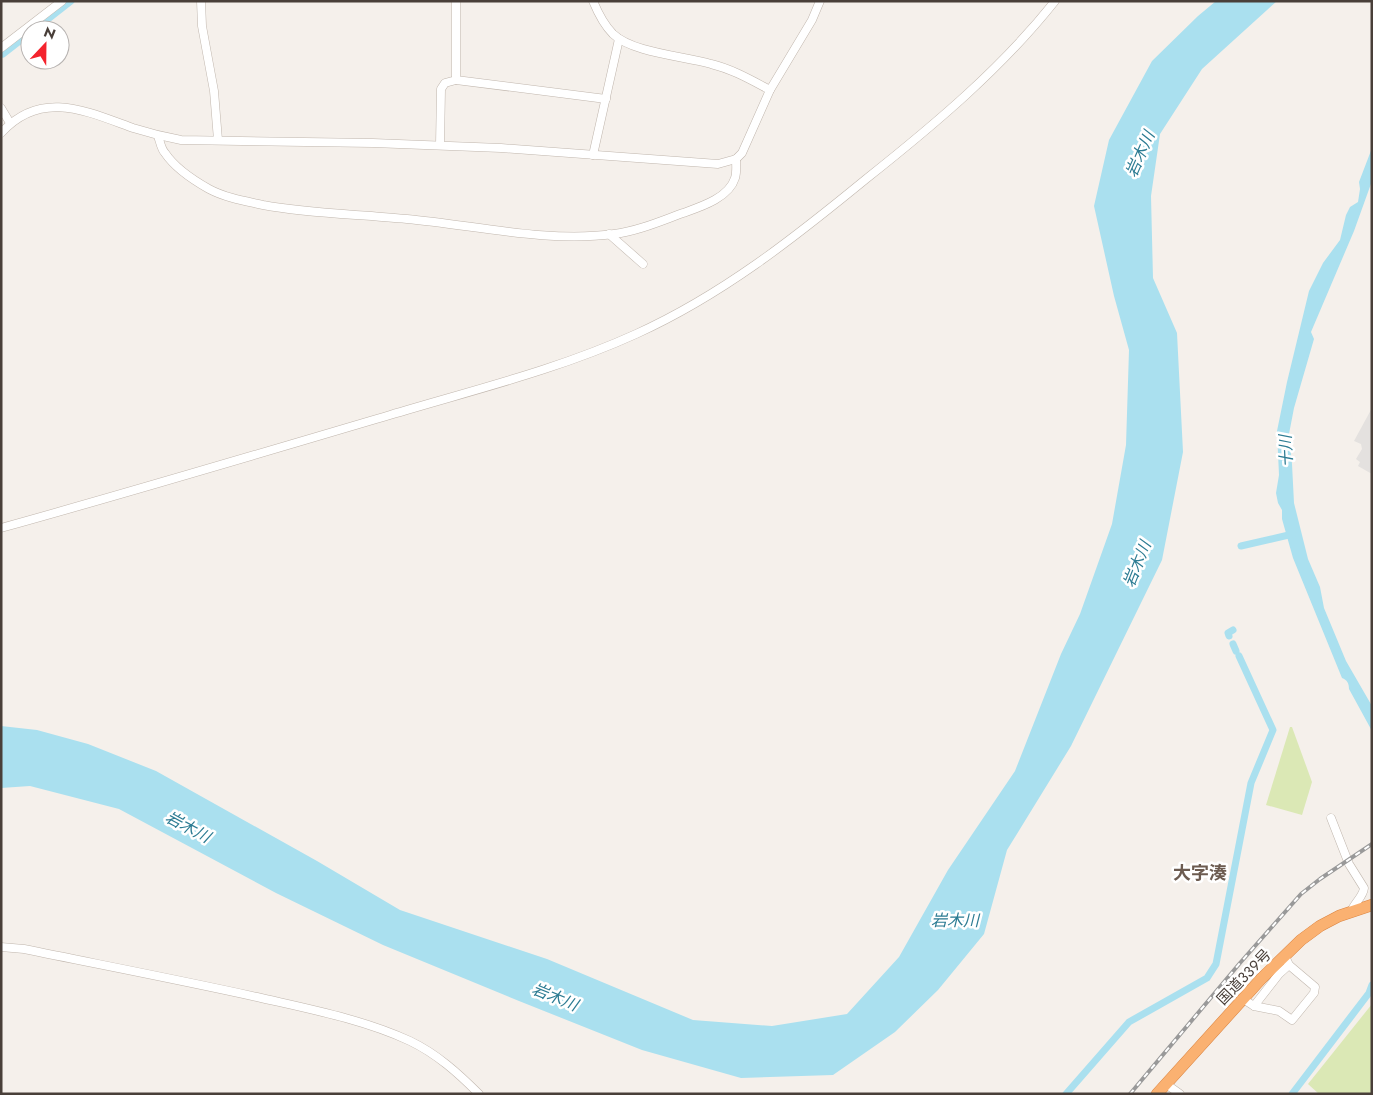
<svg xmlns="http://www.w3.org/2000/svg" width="1373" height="1095" font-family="Jost,'Noto Sans JP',sans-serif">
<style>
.green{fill:#dbe8b5}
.parking{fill:#e4e1df}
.water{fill:#aae0ef}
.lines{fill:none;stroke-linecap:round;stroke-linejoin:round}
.canal{stroke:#aae0ef;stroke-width:7}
.minor-casing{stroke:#c0b6ad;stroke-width:9}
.highway-casing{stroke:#da8340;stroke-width:12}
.minor{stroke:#fff;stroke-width:8}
.highway{stroke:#fab171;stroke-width:11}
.rail-casing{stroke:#999;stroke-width:4}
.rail{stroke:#fff;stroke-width:2;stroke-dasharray:5.5;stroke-linecap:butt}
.labels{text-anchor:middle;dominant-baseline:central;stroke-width:5;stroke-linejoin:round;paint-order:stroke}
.street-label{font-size:15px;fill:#493f39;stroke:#fff}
.water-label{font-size:16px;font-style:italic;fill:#2d7c93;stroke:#fff}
.quarter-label{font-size:18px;font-weight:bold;fill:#6c5b50;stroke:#fff}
</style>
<rect width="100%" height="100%" fill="#f5f0eb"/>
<g class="green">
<polygon points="1290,727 1292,727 1312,782 1302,815 1266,805"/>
<polygon points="1372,1004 1372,1094 1319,1094 1308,1084"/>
</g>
<polygon class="parking" points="1372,408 1372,474 1358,466 1360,462 1356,459 1362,449 1361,444 1354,441"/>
<g class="water">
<polygon points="1216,1 1277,1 1202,69 1160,134 1151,196 1153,278 1177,333 1183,452 1162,560 1071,746 1007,850 984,934 938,990 895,1032 833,1075 741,1078 642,1050 519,1001 383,945 276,893 119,809 30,786 1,788 1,726 37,730 88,744 156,771 317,861 400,910 547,959 693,1020 772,1026 847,1014 899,957 948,870 1015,771 1061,654 1080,614 1112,524 1126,445 1129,350 1114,296 1094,206 1109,140 1152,61 1198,16"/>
<path d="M1372 148V181L1354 231 1311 332 1314 339 1294 408 1289 434 1292 464 1294 503 1308 559 1320 587 1324 608 1346 661 1372 706V731L1349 689C1349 683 1347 680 1342 678L1293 558 1282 519V510L1278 503 1276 493 1279 475 1277 431 1287 382 1309 291 1323 263 1340 240 1346 215 1350 207 1358 202 1360 189 1359 182Z"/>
</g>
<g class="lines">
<g class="canal">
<polyline points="34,30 71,1"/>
<polyline points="3,54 30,33"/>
<polyline points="1241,546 1293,534"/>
<polyline points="1229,636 1228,633 1233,630"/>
<polyline points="1233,644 1236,651"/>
<polyline points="1066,1094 1129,1022 1207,978 1216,964 1251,783 1273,730 1239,656"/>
<polyline points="1292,1094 1369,993 1372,985"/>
</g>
<defs>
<g id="minor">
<polyline points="201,1 202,26 214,91 218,140"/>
<path d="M593 1C598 13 604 25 613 34 633 53 684 56 711 64 732 69 751 80 770 90"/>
<polyline points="1,48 62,1"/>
<polyline points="456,80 606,99"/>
<polyline points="1,108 10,123"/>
<path d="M1 133C41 89 86 111 133 128 149 133 165 137 181 140L373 143 501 148 718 164 736 159 742 153 770 90 812 20 820 1"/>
<path d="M158 136C160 141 161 149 165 153 175 168 193 180 209 189 226 198 245 201 263 205 311 214 359 214 407 219 474 225 547 243 614 234 638 231 661 221 683 213 700 207 729 198 735 178 737 172 736 165 736 159"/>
<polyline points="440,145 441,89 445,83 456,80 456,1"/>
<polyline points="593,155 619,39"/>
<polyline points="609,234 643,264"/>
<path d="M1 528C131 492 261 453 390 415 473 390 557 370 636 334 722 295 794 238 866 179 934 125 1001 69 1055 1"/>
<path d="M1331 818 1349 864 1364 888C1363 897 1355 902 1352 910"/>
<path d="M1 947 24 949C102 965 180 980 257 997 309 1009 362 1019 410 1041 437 1054 458 1073 479 1094"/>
<polyline points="1243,999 1254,1006 1279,1011 1292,1020 1314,993 1315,987 1289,965 1285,956"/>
<polyline points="1254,1006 1279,974 1289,965"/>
<polyline points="1166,1084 1180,1094"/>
</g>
<polyline id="highway" points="1157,1094 1261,979 1301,940 1320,926 1339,916 1372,905"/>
</defs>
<use href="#minor" class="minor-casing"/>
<use href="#highway" class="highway-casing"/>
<use href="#minor" class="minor"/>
<use href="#highway" class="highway"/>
<defs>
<polyline id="rail" points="1130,1094 1240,963 1301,894 1320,879 1372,844"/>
</defs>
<use href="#rail" class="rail-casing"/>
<use href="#rail" class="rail"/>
</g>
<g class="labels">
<g class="street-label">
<text transform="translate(1244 977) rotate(-46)">国道339号</text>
</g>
<g class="water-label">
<text transform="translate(1140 154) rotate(-66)">岩木川</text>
<text transform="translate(1286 451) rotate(-93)">十川</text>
<text transform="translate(1137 564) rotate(-68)">岩木川</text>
<text transform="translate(188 827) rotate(28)">岩木川</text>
<text x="955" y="920">岩木川</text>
<text transform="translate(555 997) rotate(22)">岩木川</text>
</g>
<g class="quarter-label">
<text x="1200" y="873">大字湊</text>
</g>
</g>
<rect width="1373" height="1095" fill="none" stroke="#493f39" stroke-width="5"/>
<g transform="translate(45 45) rotate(22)"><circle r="24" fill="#ffffff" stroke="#b6b2b0"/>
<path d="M0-4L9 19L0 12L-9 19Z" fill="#f4232d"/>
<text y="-8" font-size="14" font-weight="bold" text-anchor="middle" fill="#493f39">N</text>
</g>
</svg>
